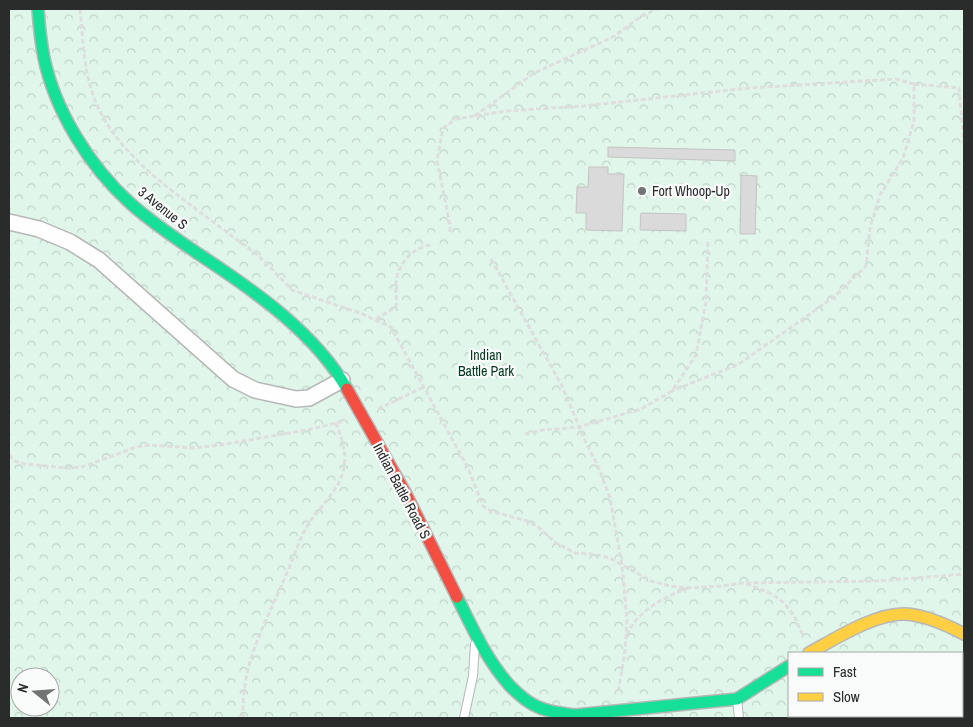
<svg xmlns="http://www.w3.org/2000/svg" width="973" height="727" font-family="'Archivo Narrow',sans-serif">
<style>
.park{fill:url(#park-crowns);fill-rule:evenodd}
.building{fill:#d9dad9;stroke:#c3c4c3}
.lines{fill:none;stroke-linecap:round;stroke-linejoin:round}
.lane-casing{stroke:#b6b7b7;stroke-width:10}
.street-casing{stroke:#b6b7b7;stroke-width:18}
.fast-casing{stroke:#b6b7b7;stroke-width:14}
.slow-casing{stroke:#b6b7b7;stroke-width:14}
.jam-casing{stroke:#b6b7b7;stroke-width:14}
.path{stroke:#dddedd;stroke-width:3;stroke-dasharray:5 2.5;stroke-linecap:butt}
.lane{stroke:#fefefe;stroke-width:8}
.street{stroke:#fefefe;stroke-width:15}
.fast{stroke:#16e098;stroke-width:11}
.slow{stroke:#ffcf43;stroke-width:11}
.jam{stroke:#f24e42;stroke-width:11}
.poi-dot{fill:#727373;stroke:#f8fbf9;stroke-width:2}
.labels{text-anchor:middle;dominant-baseline:central;stroke-width:4.5;stroke-linejoin:round;paint-order:stroke}
.poi-label{font-size:14px;fill:#2a2b2b;stroke:#f8fbf9;text-anchor:start}
.street-label{font-size:14px;fill:#2a2b2b;stroke:#f8fbf9}
.park-label{font-size:14px;fill:#033923;stroke:#f8fbf9}
</style>
<defs>
<pattern id="park-crowns" width="20" height="18" patternUnits="userSpaceOnUse" patternTransform="scale(1.25)"><rect width="20" height="18" fill="#e1f6ea"/><path d="M2 6a3 3 0 1 1 6 0M12 15a3 3 0 1 1 6 0" fill="none" stroke="#c1d3c9"/></pattern>
</defs>
<rect width="100%" height="100%" fill="#f9faf9"/>
<path class="park" d="M9 9H964V718H9ZM789 653H962V716H789ZM20 677H50V707H20Z"/>
<g class="building">
<polygon points="608,147 735,150 735,161 608,157"/>
<polygon points="589,167 608,167 608,174 624,174 622,231 586,230 586,213 576,213 577,187 588,187"/>
<polygon points="741,175 757,176 755,234 740,234"/>
<polygon points="641,213 686,214 686,231 640,230"/>
</g>
<g class="lines">
<defs>
<g id="lane">
<polyline points="737,699 739,718"/>
<polyline points="464,718 473,676 475,644"/>
</g>
<polyline id="street" points="9,222 39,229 70,242 99,260 233,379 255,390 296,399 309,398 342,380"/>
<g id="fast">
<path d="M38 9C39 25 41 42 44 58 55 111 90 167 130 203 152 223 178 240 203 257 256 292 315 333 347 389"/>
<path d="M457 597C473 629 486 659 510 686 517 693 525 701 534 705 546 712 561 713 575 715L737 699 789 666"/>
</g>
<path id="slow" d="M809 653C835 639 875 613 905 614 924 615 947 625 964 634"/>
<polyline id="jam" points="347,389 406,494 457,597"/>
</defs>
<use href="#lane" class="lane-casing"/>
<use href="#street" class="street-casing"/>
<use href="#fast" class="fast-casing"/>
<use href="#slow" class="slow-casing"/>
<use href="#jam" class="jam-casing"/>
<g class="path">
<path d="M80 9C83 37 83 65 92 92 109 144 155 178 197 210 216 224 236 239 255 253L266 263 292 290 360 313 391 327 468 468 483 506 491 511 527 521 538 527 556 543 575 553 592 554 610 558 651 581 670 586 688 588 721 586 743 583 878 581 964 574"/>
<polyline points="914,84 959,88 964,144"/>
<polyline points="475,116 534,73 613,37 643,15 657,9"/>
<polyline points="450,232 450,226 437,160 443,128 456,119 506,111 583,106 749,88 896,79 914,84 914,121 903,158 880,195 870,228 866,266 834,297 739,364 672,391"/>
<polyline points="491,259 562,386 586,443 598,466 610,498 622,565 627,620 625,651 618,693"/>
<path d="M376 319 396 307C397 299 395 291 396 283 397 264 413 247 431 245"/>
<polyline points="378,409 424,387"/>
<polyline points="525,434 543,430 579,427 641,409 672,391 696,355 706,302 708,239"/>
<polyline points="9,455 15,461 25,464 66,468 82,467 136,447 150,445 193,448 220,445 312,429 336,423 345,419"/>
<path d="M746 584C780 595 790 603 803 636"/>
<path d="M627 635C637 611 664 597 688 588"/>
<polyline points="964,652 962,656 964,708"/>
<polyline points="897,716 902,718"/>
<path d="M243 718C241 660 267 622 288 570 295 555 299 539 308 525 319 507 341 489 344 467 347 452 341 437 336 423"/>
</g>
<use href="#lane" class="lane"/>
<use href="#street" class="street"/>
<use href="#fast" class="fast"/>
<use href="#slow" class="slow"/>
<use href="#jam" class="jam"/>
</g>
<circle class="poi-dot" cx="642" cy="191" r="5"/>
<g class="labels">
<g class="poi-label">
<text x="652" y="191">Fort Whoop-Up</text>
</g>
<g class="street-label">
<text transform="translate(163 208) rotate(39)">3 Avenue S</text>
<text transform="translate(402 491) rotate(62)">Indian Battle Road S</text>
</g>
<g class="park-label">
<text x="486" y="355">Indian<tspan x="486" dy="16">Battle Park</tspan></text>
</g>
</g>
<rect width="973" height="727" fill="none" stroke="#2a2b2b" stroke-width="20"/>
<rect x="788" y="652" width="175" height="65" fill="#f8fbf9" stroke="#a6a8a7"/>
<rect x="798" y="668" width="25" height="8" fill="#16e098" stroke="#a6a8a7"/>
<text x="833" y="677" font-size="15" fill="#2a2b2b">Fast</text>
<rect x="798" y="693" width="25" height="8" fill="#ffcf43" stroke="#a6a8a7"/>
<text x="833" y="702" font-size="15" fill="#2a2b2b">Slow</text>
<g transform="translate(35 692) rotate(287)"><circle r="24" fill="#f8fbf9" stroke="#a6a8a7"/>
<path d="M0-4L9 19L0 12L-9 19Z" fill="#727373"/>
<text y="-8" font-size="14" font-weight="bold" text-anchor="middle" fill="#2a2b2b">N</text>
</g>
</svg>
